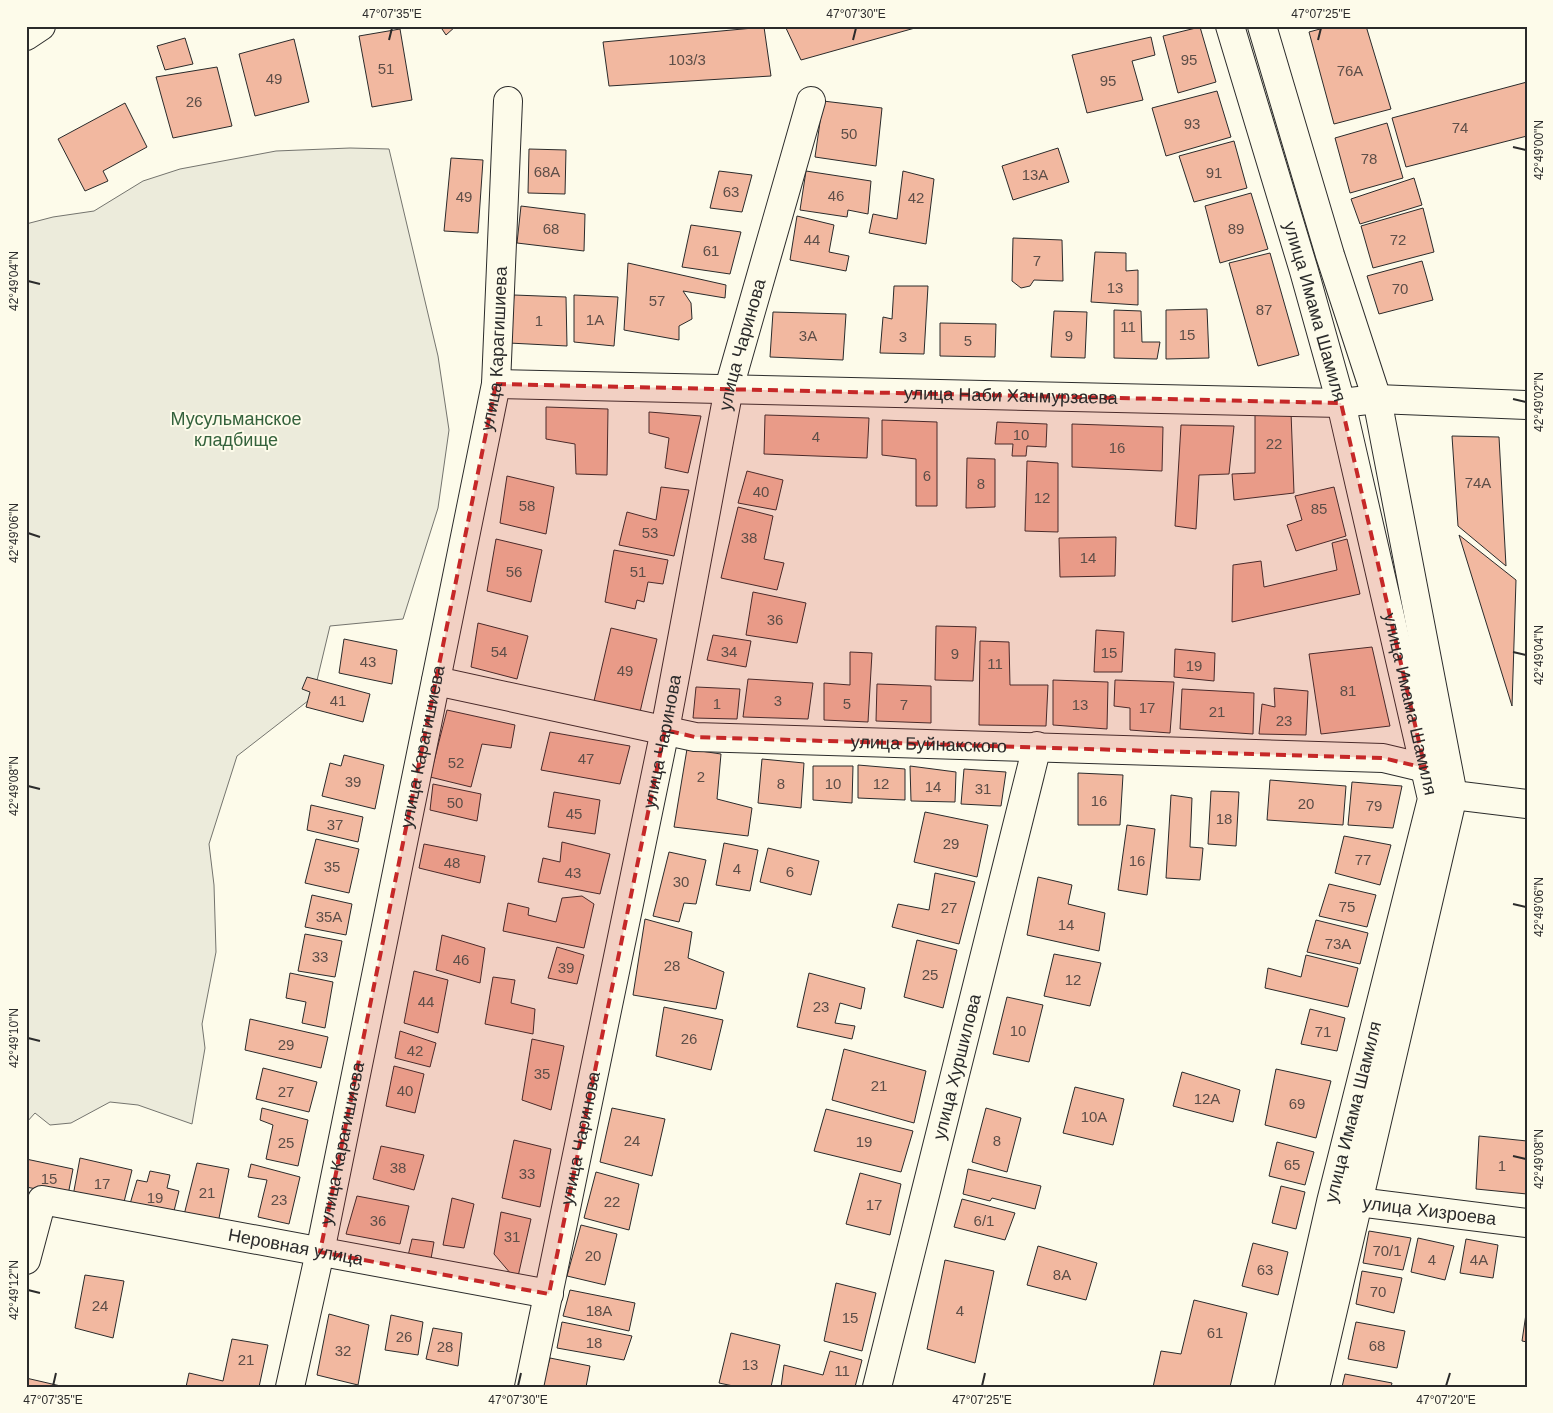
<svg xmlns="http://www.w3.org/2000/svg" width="1553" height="1413" font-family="Helvetica,sans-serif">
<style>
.green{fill:#ecebdb;stroke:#74746e}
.building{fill:#f2b8a0;stroke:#2b2b2b}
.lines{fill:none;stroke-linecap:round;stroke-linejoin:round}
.minor-casing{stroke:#2b2b2b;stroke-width:30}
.major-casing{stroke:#2b2b2b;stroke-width:30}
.minor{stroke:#fdfbea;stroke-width:28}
.major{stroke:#fdfbea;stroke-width:28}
.marked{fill:#c62828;fill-opacity:0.2;stroke:#c62828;stroke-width:4;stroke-dasharray:10 6;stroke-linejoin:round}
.ticks{fill:none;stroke:#2b2b2b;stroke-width:2}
.labels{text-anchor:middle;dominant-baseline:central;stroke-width:4;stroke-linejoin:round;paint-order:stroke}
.number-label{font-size:15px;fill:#5d4e48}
.street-label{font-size:18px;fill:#2b2b2b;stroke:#fdfbea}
.park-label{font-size:18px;fill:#34623c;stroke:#fdfbea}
.neatline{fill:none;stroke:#2b2b2b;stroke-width:2}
.ticks-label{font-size:12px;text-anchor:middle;fill:#2b2b2b}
</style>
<rect width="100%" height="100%" fill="#fdfbea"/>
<polygon class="green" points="350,148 389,149 438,356 449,430 438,508 403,619 330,626 313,697 237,756 209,844 214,885 216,952 202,1024 205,1048 192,1124 138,1105 110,1102 71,1123 50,1125 35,1113 26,1123 26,224 53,217 94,211 143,181 180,169 276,151"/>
<g class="building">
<polygon points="440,26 456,26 446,35"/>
<polygon points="785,26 922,26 801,60"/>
<polygon points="1331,26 1366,26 1391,109 1334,124 1309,32"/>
<polygon points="764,27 771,76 609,86 603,42"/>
<polygon points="1200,27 1216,82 1178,93 1163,36"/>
<polygon points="400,29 412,100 372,107 359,36"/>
<polygon points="1151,37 1155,55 1132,61 1143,100 1087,113 1072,55"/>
<polygon points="185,38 193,64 165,70 157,46"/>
<polygon points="294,39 309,102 255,116 239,54"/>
<polygon points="217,67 232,126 173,138 156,77"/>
<polygon points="1527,82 1527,136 1406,167 1392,118"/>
<polygon points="1217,91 1231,137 1166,156 1152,108"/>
<polygon points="823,101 882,108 876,166 815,157"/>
<polygon points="125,103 147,147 103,171 108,181 85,191 58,139"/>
<polygon points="1387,123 1403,178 1350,193 1335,138"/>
<polygon points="1234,141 1247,188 1194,202 1179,156"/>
<polygon points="1058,148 1069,182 1013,200 1002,166"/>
<polygon points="529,149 566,150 565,194 528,193"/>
<polygon points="451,158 483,160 478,233 444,231"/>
<polygon points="719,171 752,175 742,212 710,208"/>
<polygon points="806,171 871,181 868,214 848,210 847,217 800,210"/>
<polygon points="903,171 934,179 926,244 869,233 873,214 897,219"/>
<polygon points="1414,178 1422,205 1360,224 1351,199"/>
<polygon points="1251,193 1268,249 1220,263 1205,206"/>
<polygon points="521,206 585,214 584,251 517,243"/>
<polygon points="1423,208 1434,252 1373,268 1361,226"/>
<polygon points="797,216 834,225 829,252 849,256 846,271 790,260"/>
<polygon points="691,225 741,232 730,274 682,267"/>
<polygon points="1013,238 1062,240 1063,281 1034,280 1030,286 1021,288 1012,281"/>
<polygon points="1095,252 1126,253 1126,271 1138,270 1138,305 1091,302"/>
<polygon points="1270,253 1299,355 1258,366 1229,263"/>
<polygon points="1422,261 1433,300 1379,314 1367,276"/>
<polygon points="628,263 726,285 725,298 683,291 691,303 692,319 679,326 679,340 624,330"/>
<polygon points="894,286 928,286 924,354 880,353 883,317 892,319"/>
<polygon points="514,295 566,297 567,346 509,343"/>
<polygon points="574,295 618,297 614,346 574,342"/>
<polygon points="1207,309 1209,358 1166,359 1166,310"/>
<polygon points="1114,310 1141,311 1142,342 1160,342 1157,359 1114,358"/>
<polygon points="1054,311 1087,312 1085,358 1051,357"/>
<polygon points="773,312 846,314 843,360 770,357"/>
<polygon points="940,323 996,324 995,357 940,356"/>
<polygon points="546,407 608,409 607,475 576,474 575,444 546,439"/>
<polygon points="649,412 701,416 688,473 665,468 669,438 649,433"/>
<polygon points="1291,412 1294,493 1234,500 1232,474 1255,473 1255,413"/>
<polygon points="765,415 869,418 867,458 764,454"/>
<polygon points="882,420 937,422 937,506 916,506 916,459 882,455"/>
<polygon points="997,422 1047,424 1046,447 1027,446 1026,456 1012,456 1013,444 995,444"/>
<polygon points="1072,424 1163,427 1162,471 1072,467"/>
<polygon points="1181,425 1234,426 1229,474 1199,475 1196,529 1175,526"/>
<polygon points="1452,436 1499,437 1506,566 1458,526"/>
<polygon points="967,458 995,459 995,507 966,508"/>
<polygon points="1027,461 1058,463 1058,532 1025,531"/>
<polygon points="747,471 783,480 776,510 738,503"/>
<polygon points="507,476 554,487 546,534 500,523"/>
<polygon points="661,487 689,490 674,556 619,545 627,512 656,520"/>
<polygon points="1334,487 1346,536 1296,551 1287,525 1302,520 1295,496"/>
<polygon points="738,507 773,516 764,559 784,563 777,590 721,578"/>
<polygon points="1459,535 1516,580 1512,706"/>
<polygon points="1116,537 1115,576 1060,577 1059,538"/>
<polygon points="496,539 542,550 531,602 487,591"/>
<polygon points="1347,539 1360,594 1232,622 1233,565 1261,561 1264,587 1337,570 1332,543"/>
<polygon points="614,550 668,560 663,584 648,582 644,602 637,600 635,609 605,602"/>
<polygon points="753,592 806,603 797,643 746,635"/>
<polygon points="478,623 528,636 517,679 471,667"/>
<polygon points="936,626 976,627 973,681 935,680"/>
<polygon points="611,628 657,639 640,712 594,701"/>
<polygon points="1096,630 1124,632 1122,672 1094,672"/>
<polygon points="713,635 751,641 746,667 707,660"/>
<polygon points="344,639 397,650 392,684 339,673"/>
<polygon points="980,641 1009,642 1010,685 1048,685 1046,726 979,725"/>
<polygon points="1372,647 1390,726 1321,734 1309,654"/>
<polygon points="1175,649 1215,653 1214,681 1174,677"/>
<polygon points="850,652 872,653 868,722 824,720 824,683 850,685"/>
<polygon points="307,677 370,694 363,722 306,707 310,692 302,689"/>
<polygon points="748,679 813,683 808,719 743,717"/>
<polygon points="1053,680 1108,682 1107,729 1053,725"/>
<polygon points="1115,680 1174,682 1170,733 1130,730 1130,708 1114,706"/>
<polygon points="877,684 931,686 931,723 876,721"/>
<polygon points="696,687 740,689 737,719 693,718"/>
<polygon points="1274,688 1308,691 1306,735 1259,734 1262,704 1275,707"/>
<polygon points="1182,689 1254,693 1253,734 1180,729"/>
<polygon points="447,710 515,725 511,748 482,744 471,787 430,777"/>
<polygon points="550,732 630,746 620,784 541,770"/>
<polygon points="687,749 721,754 717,799 752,808 748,836 674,827"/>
<polygon points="344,755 384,765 375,809 322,796 330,763 341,766"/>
<polygon points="762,759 804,763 801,808 758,803"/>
<polygon points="858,765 905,769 905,800 858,798"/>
<polygon points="813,766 853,766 852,803 813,800"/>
<polygon points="910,766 956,772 955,802 911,801"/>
<polygon points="964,769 1006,772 1001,806 961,804"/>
<polygon points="1078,773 1123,775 1120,825 1078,825"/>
<polygon points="1270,780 1346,786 1343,825 1267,820"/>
<polygon points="1352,782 1402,786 1393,828 1348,825"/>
<polygon points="433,784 481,794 477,821 430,810"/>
<polygon points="1211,791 1239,792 1236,846 1208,844"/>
<polygon points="554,792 600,800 595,834 548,827"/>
<polygon points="1171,795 1192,798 1190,847 1203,848 1200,880 1166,878"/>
<polygon points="311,805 363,817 358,842 307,830"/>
<polygon points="925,812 988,825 977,877 914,862"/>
<polygon points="1127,825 1155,829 1147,895 1118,890"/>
<polygon points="1344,836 1391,845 1380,885 1335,873"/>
<polygon points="316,839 359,849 349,893 305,883"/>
<polygon points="562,842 610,854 600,894 538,882 543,858 560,862"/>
<polygon points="724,843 758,850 750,891 716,885"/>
<polygon points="424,844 485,856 480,883 419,868"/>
<polygon points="768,848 819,861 811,895 760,882"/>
<polygon points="669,852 706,860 696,904 684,903 679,922 653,916"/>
<polygon points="935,873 975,882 959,944 892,927 898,904 929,910"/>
<polygon points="1038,877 1072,885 1068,904 1105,913 1099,951 1027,935"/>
<polygon points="1329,884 1376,895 1367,927 1319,916"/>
<polygon points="312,895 352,904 346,935 305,927"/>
<polygon points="582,896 594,904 584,948 503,931 508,903 529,908 528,915 556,922 562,898"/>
<polygon points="645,919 692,932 688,958 724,972 716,1009 633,995"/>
<polygon points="1316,920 1368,933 1360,964 1307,952"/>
<polygon points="305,934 342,941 335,977 298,971"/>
<polygon points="442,935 485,948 480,983 436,970"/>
<polygon points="917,940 957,950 943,1008 904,997"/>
<polygon points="557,947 584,955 577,984 548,978"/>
<polygon points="1054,954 1101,963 1090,1006 1044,996"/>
<polygon points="1306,955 1358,968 1348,1007 1265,988 1268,968 1301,977"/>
<polygon points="414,971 448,980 438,1033 404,1023"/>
<polygon points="290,973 333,982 325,1028 302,1023 306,1002 286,998"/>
<polygon points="809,973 865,988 861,1009 840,1003 835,1023 855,1026 852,1039 797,1027"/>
<polygon points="493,977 515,980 511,1003 535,1009 533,1034 485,1024"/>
<polygon points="1007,997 1043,1005 1029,1062 993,1054"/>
<polygon points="664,1007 723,1020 711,1070 656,1056"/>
<polygon points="1310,1009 1345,1018 1337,1051 1301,1044"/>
<polygon points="250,1019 328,1037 321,1068 245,1050"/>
<polygon points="400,1031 436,1043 430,1067 395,1058"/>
<polygon points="532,1039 564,1046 551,1110 522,1100"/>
<polygon points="844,1049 926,1071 914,1123 832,1100"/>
<polygon points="394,1066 424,1074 415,1113 386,1106"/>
<polygon points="263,1068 317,1082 309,1112 256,1099"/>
<polygon points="1276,1069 1331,1081 1316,1138 1265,1125"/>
<polygon points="1182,1072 1240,1090 1233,1122 1173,1106"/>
<polygon points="1075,1087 1124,1099 1113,1145 1063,1133"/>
<polygon points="262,1108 308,1120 298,1166 266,1159 273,1125 260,1120"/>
<polygon points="612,1108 665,1119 652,1176 600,1162"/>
<polygon points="986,1108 1021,1118 1007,1172 972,1162"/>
<polygon points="826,1109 913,1131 901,1172 814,1151"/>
<polygon points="1479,1136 1527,1141 1527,1194 1476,1189"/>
<polygon points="514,1140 551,1149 540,1207 502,1198"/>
<polygon points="1277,1142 1314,1152 1305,1185 1269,1176"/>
<polygon points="381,1146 424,1155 414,1190 373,1179"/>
<polygon points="80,1158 132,1170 123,1206 73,1196"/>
<polygon points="26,1159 73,1169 68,1195 26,1187"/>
<polygon points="197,1163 229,1169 218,1223 184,1215"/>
<polygon points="251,1164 300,1177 289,1224 258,1217 267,1180 248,1177"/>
<polygon points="968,1169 1041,1186 1035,1209 992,1198 990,1201 963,1194"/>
<polygon points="150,1171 170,1175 167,1188 179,1191 173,1215 130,1204 137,1180 147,1182"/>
<polygon points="596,1172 639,1184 629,1230 584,1218"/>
<polygon points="860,1173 901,1184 890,1235 846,1224"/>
<polygon points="1281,1186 1305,1192 1296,1229 1272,1223"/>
<polygon points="357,1196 409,1206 400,1244 346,1234"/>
<polygon points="452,1198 474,1204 464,1248 443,1245"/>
<polygon points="962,1199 1015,1213 1005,1240 954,1227"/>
<polygon points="501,1212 531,1219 517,1281 494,1254"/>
<polygon points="581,1225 617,1234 605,1285 567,1276"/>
<polygon points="1369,1231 1411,1238 1403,1270 1363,1263"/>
<polygon points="1418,1238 1454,1246 1445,1280 1411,1272"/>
<polygon points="412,1239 434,1242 430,1264 407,1260"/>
<polygon points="1466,1239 1498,1245 1493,1278 1460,1273"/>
<polygon points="1253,1243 1288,1252 1278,1295 1242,1286"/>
<polygon points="1038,1246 1097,1263 1086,1300 1027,1285"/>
<polygon points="945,1260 994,1271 975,1363 927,1349"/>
<polygon points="1362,1271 1402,1278 1394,1313 1356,1304"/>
<polygon points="85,1275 124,1281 113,1338 75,1328"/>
<polygon points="836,1283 876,1293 862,1351 824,1341"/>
<polygon points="570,1290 635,1303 629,1331 563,1316"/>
<polygon points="1194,1300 1247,1313 1230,1387 1153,1387 1161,1351 1181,1354"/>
<polygon points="1527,1307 1527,1342 1522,1341"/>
<polygon points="329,1314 369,1325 358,1385 317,1375"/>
<polygon points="391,1315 423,1322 418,1355 385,1350"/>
<polygon points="562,1322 632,1336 624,1360 557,1348"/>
<polygon points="1356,1322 1405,1331 1397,1368 1348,1359"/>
<polygon points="433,1328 462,1333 458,1366 426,1359"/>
<polygon points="731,1333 780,1345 771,1387 738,1387 719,1383"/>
<polygon points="232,1339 268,1345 259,1387 186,1387 189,1373 223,1381"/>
<polygon points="830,1351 862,1360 855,1387 781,1387 784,1365 823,1375"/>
<polygon points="550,1358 590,1366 586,1387 542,1387"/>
<polygon points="1345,1374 1392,1383 1391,1387 1342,1387"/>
<polygon points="26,1378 65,1387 26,1387"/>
</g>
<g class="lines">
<defs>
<g id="minor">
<polyline points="26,36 41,26"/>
<path id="s1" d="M496 384 1341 403 1377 399 1527 405"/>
<path id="s2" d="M436 681 695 737 1383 758 1425 768"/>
<polyline points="1453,795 1527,804"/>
<path id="s3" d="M1335 1202H1358L1527 1223"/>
<path id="s4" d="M26 1260 42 1200 549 1294"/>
<path id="s5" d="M290 1387 320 1252 496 384 508 101"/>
<path id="s6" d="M529 1387 665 730 729 388 811 101"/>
<path id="s7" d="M877 1387 1037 746"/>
</g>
<g id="major">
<path id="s8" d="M1230 26 1304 271 1341 403 1432 799 1331 1202 1289 1387"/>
<polyline points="1262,26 1330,255 1377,399 1453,795 1315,1387"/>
</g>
</defs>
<use href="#minor" class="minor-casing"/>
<use href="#major" class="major-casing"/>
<use href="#minor" class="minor"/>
<use href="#major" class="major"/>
</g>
<path class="marked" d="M496 384 1341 403 1425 768 1383 758 695 737 665 730 549 1294 320 1252Z"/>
<path class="ticks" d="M389 40 392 28M853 40 856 28M1318 40 1321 28M1513 147 1526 150M28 281 40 284M1513 399 1526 402M28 533 40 537M1513 652 1526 655M28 786 40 789M1513 904 1526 907M28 1038 40 1041M1513 1156 1526 1159M28 1290 40 1293M53 1386 56 1373M518 1386 521 1373M982 1386 985 1373M1446 1386 1450 1373"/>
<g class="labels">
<g class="number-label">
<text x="687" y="59">103/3</text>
<text x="1189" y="59">95</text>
<text x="386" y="68">51</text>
<text x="1350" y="70">76А</text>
<text x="274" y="78">49</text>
<text x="1108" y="80">95</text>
<text x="194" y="101">26</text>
<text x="1192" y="123">93</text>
<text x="1460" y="127">74</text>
<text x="849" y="133">50</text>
<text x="1369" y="158">78</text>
<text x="547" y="171">68А</text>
<text x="1214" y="172">91</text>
<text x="1035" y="174">13А</text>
<text x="731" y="191">63</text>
<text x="836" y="195">46</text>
<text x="464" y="196">49</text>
<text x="916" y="197">42</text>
<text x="551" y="228">68</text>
<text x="1236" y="228">89</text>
<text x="812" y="239">44</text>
<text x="1398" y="239">72</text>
<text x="711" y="250">61</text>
<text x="1037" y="260">7</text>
<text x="1115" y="287">13</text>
<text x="1400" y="288">70</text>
<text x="657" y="300">57</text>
<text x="1264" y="309">87</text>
<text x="595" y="319">1А</text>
<text x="539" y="320">1</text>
<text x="1128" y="326">11</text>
<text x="1187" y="334">15</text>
<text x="808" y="335">3А</text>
<text x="1069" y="335">9</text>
<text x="903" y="336">3</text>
<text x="968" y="340">5</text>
<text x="1021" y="434">10</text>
<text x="816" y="436">4</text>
<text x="1274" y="443">22</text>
<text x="1117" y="447">16</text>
<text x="927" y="475">6</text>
<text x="1478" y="482">74А</text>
<text x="981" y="483">8</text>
<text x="761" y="491">40</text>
<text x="1042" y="497">12</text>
<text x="527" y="505">58</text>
<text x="1319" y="508">85</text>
<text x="650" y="532">53</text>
<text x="749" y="537">38</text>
<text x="1088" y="557">14</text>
<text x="514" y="571">56</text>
<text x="638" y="571">51</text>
<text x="775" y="619">36</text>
<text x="499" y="651">54</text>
<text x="729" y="651">34</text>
<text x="1109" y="652">15</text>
<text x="955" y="653">9</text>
<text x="368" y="661">43</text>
<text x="995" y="663">11</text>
<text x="1194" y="665">19</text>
<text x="625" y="670">49</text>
<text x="1348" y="690">81</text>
<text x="338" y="700">41</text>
<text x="778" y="700">3</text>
<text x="717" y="703">1</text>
<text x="847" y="703">5</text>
<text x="904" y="704">7</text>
<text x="1080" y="704">13</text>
<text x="1147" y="707">17</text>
<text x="1217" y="711">21</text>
<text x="1284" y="720">23</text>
<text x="586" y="758">47</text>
<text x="456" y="762">52</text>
<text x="701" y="776">2</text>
<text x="353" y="781">39</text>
<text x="781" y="783">8</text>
<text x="833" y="783">10</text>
<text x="881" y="783">12</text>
<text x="933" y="786">14</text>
<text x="983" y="788">31</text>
<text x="1099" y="800">16</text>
<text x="455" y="802">50</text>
<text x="1306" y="803">20</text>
<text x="1374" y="805">79</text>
<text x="574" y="813">45</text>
<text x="1224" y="818">18</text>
<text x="335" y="824">37</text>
<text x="951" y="843">29</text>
<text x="1363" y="859">77</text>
<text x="1137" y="860">16</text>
<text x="452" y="862">48</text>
<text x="332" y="866">35</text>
<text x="737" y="868">4</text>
<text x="790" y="871">6</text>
<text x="573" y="872">43</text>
<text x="681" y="881">30</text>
<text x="1347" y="906">75</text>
<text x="949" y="907">27</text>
<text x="329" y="916">35А</text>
<text x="1066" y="924">14</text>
<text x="1338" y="943">73А</text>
<text x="320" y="956">33</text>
<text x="461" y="959">46</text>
<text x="672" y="965">28</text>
<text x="566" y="967">39</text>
<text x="930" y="974">25</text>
<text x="1073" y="979">12</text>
<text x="426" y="1001">44</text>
<text x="821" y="1006">23</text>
<text x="1018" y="1030">10</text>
<text x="1323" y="1031">71</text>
<text x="689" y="1038">26</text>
<text x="286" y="1044">29</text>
<text x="415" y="1050">42</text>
<text x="542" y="1073">35</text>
<text x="879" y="1085">21</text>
<text x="405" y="1090">40</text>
<text x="286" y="1091">27</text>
<text x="1207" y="1098">12А</text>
<text x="1297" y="1103">69</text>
<text x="1094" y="1116">10А</text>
<text x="632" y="1140">24</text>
<text x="997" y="1140">8</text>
<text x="864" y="1141">19</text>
<text x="286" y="1142">25</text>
<text x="1292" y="1164">65</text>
<text x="1502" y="1165">1</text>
<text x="398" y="1167">38</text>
<text x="527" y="1173">33</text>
<text x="49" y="1178">15</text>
<text x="102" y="1183">17</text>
<text x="207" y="1192">21</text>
<text x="155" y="1197">19</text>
<text x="279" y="1199">23</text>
<text x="612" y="1201">22</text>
<text x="874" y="1204">17</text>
<text x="378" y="1220">36</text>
<text x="984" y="1220">6/1</text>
<text x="512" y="1236">31</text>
<text x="1387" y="1250">70/1</text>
<text x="593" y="1255">20</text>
<text x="1432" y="1259">4</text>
<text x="1479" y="1259">4А</text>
<text x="1265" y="1269">63</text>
<text x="1062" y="1274">8А</text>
<text x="1378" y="1291">70</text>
<text x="100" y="1305">24</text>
<text x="599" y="1310">18А</text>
<text x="960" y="1310">4</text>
<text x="850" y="1317">15</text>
<text x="1215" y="1332">61</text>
<text x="404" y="1336">26</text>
<text x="594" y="1342">18</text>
<text x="1377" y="1345">68</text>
<text x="445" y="1346">28</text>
<text x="343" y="1350">32</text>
<text x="246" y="1359">21</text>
<text x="750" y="1364">13</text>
<text x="842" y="1370">11</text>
</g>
<g class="street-label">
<text stroke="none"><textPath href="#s8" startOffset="298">улица Имама Шамиля</textPath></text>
<text stroke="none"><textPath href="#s6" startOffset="1064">улица Чаринова</textPath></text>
<text stroke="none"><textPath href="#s5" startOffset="1059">улица Карагишиева</textPath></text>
<text stroke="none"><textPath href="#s1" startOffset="515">улица Наби Ханмурзаева</textPath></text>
<text stroke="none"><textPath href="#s8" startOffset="702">улица Имама Шамиля</textPath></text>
<text stroke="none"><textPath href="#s6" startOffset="659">улица Чаринова</textPath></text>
<text stroke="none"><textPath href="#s2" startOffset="499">улица Буйнакского</textPath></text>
<text stroke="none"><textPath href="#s5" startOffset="654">улица Карагишиева</textPath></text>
<text stroke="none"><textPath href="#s7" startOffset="330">улица Хуршилова</textPath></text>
<text transform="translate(1353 1112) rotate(-76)">улица Имама Шамиля</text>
<text stroke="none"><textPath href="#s6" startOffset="254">улица Чаринова</textPath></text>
<text stroke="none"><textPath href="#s5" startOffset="249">улица Карагишиева</textPath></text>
<text stroke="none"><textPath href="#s3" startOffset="95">улица Хизроева</textPath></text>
<text stroke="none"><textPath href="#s4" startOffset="320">Неровная улица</textPath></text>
</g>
<g class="park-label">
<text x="236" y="419">Мусульманское<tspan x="236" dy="21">кладбище</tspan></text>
</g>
</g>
<rect width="1553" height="1413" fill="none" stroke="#fdfbea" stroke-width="55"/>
<rect x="28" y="28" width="1498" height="1358" class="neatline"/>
<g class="ticks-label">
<text x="392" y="18">47°07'35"E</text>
<text x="856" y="18">47°07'30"E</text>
<text x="1321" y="18">47°07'25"E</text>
<text transform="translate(1539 150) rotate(-90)" y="4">42°49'00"N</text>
<text transform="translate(14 281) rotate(-90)" y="4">42°49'04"N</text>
<text transform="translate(1539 402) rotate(-90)" y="4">42°49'02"N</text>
<text transform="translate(14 533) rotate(-90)" y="4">42°49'06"N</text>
<text transform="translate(1539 655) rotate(-90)" y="4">42°49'04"N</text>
<text transform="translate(14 786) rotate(-90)" y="4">42°49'08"N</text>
<text transform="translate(1539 907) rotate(-90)" y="4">42°49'06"N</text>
<text transform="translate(14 1038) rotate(-90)" y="4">42°49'10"N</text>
<text transform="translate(1539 1159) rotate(-90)" y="4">42°49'08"N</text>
<text transform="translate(14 1290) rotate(-90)" y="4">42°49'12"N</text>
<text x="53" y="1404">47°07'35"E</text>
<text x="518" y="1404">47°07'30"E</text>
<text x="982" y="1404">47°07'25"E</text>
<text x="1446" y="1404">47°07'20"E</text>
</g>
</svg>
